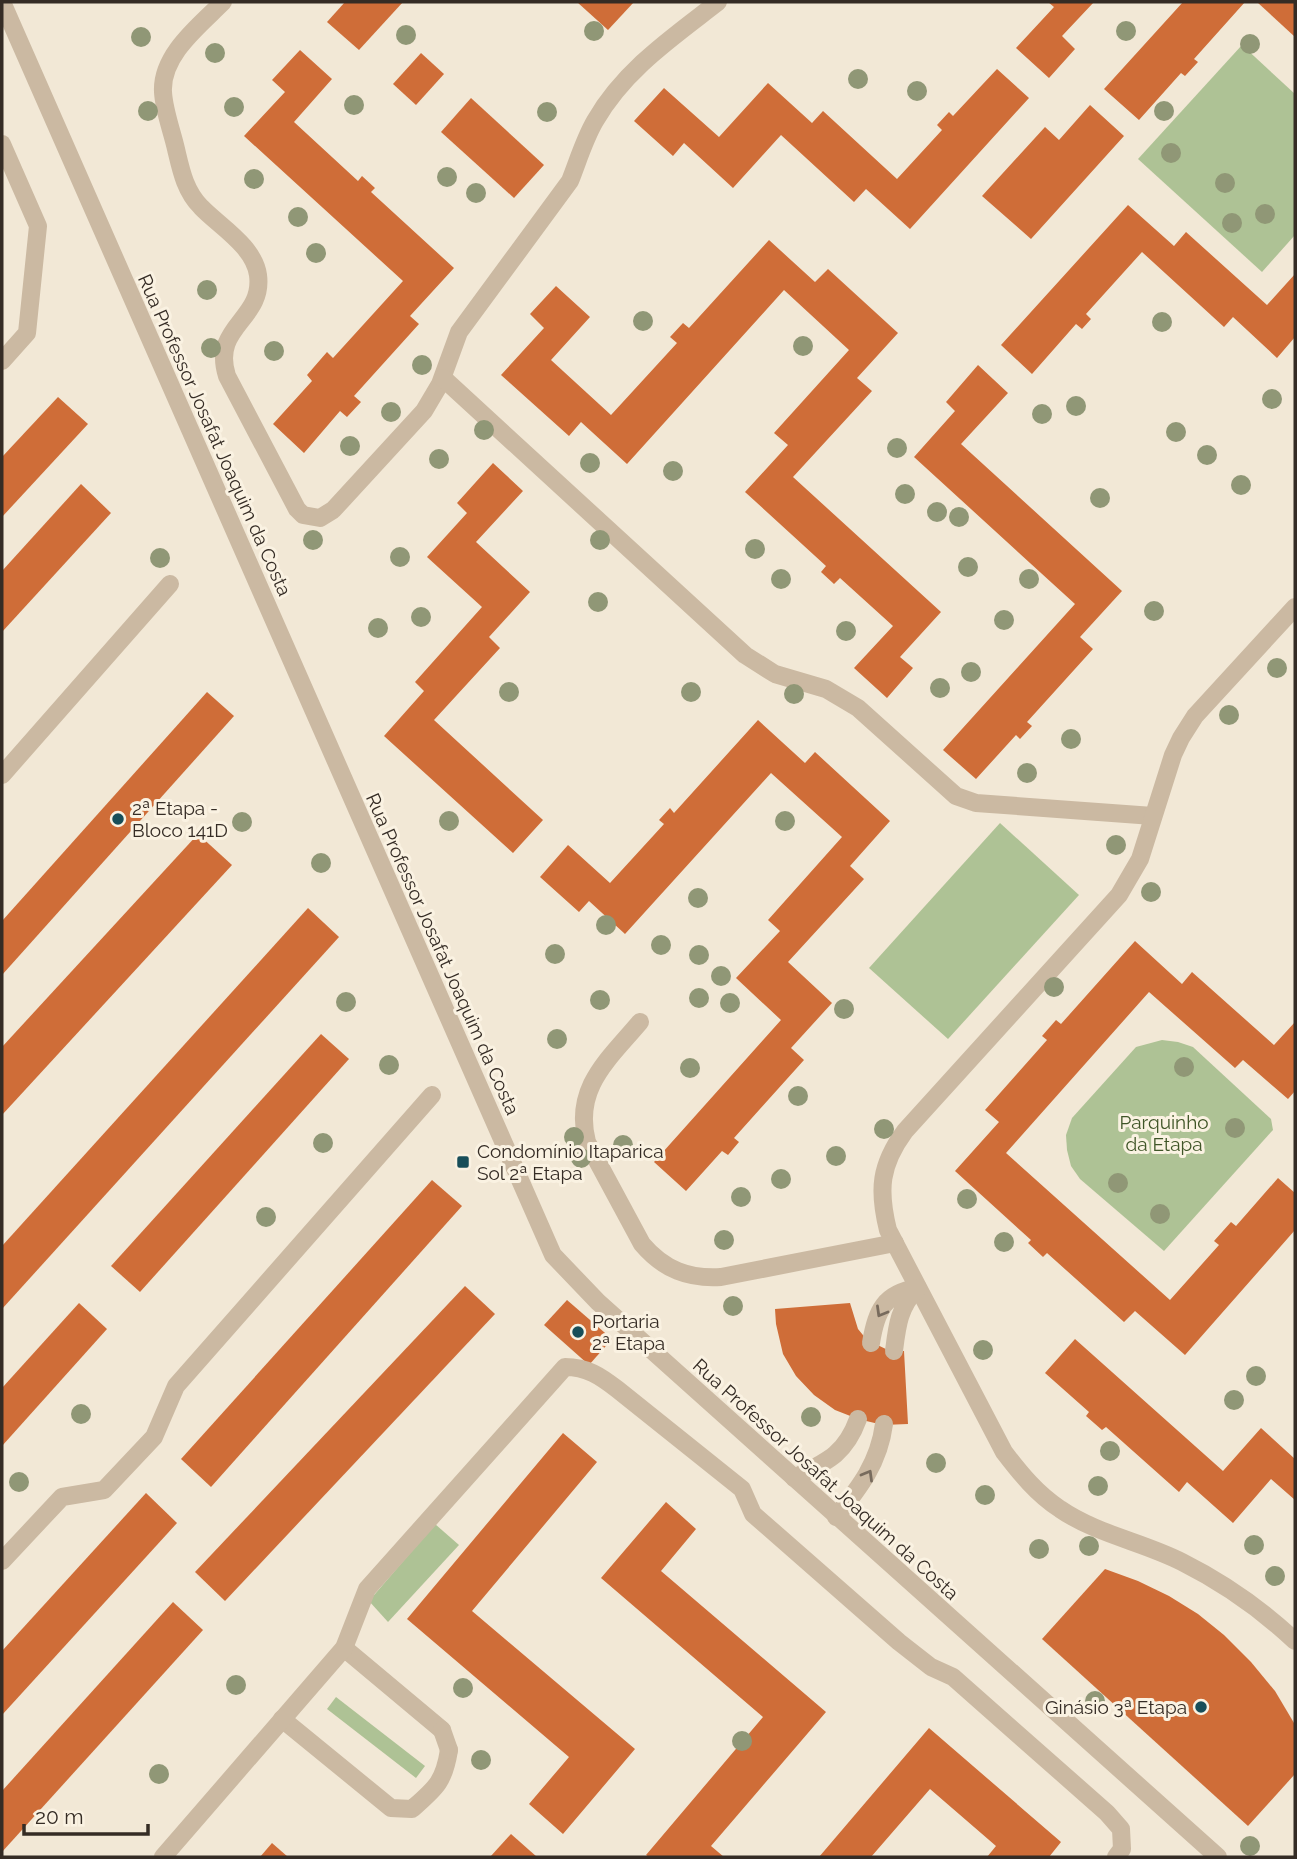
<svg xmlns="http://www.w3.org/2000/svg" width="1297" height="1859" font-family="Raleway,sans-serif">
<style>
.green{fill:#aec295}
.building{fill:#cf6d38}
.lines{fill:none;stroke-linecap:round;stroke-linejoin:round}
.lane{stroke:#cbb9a2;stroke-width:18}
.street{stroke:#cbb9a2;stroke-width:18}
.tree{fill:#909776}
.oneway{stroke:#786b5d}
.poi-dot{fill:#184e59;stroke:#faf2e2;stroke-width:2.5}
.labels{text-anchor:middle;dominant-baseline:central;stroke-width:6;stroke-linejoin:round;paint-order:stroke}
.street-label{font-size:19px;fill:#352c25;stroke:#faf2e2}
.poi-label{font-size:19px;fill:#352c25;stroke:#faf2e2;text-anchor:start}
.park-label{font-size:19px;fill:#3f5527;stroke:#faf2e2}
</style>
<rect width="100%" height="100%" fill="#f2e8d6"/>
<g class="green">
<polygon points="1242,45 1295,94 1295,235 1262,272 1138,159"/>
<polygon points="1000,823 1079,895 948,1039 869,968"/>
<polygon points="1162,1040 1178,1042 1193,1047 1271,1119 1273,1130 1164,1251 1080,1179 1071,1166 1067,1150 1066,1135 1072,1118 1136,1047"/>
<polygon points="435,1524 459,1545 388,1622 369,1601"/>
<polygon points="336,1697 425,1766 416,1778 327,1709"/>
</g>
<g class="building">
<polygon points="345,2 403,2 359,50 327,22"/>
<polygon points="577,2 634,2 608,30"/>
<polygon points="1048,2 1094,2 1062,36 1075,49 1049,78 1016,48 1054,7"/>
<polygon points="1183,2 1245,2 1194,59 1198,62 1185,76 1181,73 1139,120 1104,89"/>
<polygon points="1257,2 1295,2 1295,37"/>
<polygon points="300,50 332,79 294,122 358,181 362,176 375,188 371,192 454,268 410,316 419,324 354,396 361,402 347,417 340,411 304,453 273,424 312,381 307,375 327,352 333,358 403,281 244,136 285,92 272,80"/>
<polygon points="421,53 444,74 416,105 393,84"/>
<polygon points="997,69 1029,98 910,229 866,189 854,202 781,135 733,188 684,143 673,156 634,121 664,88 719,137 768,83 812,123 823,111 897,179 942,130 937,125 949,112 953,116"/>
<polygon points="471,98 544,165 514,198 441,132"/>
<polygon points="1090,105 1124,136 1031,239 982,196 1045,127 1059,140"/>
<polygon points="1128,205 1174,246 1186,232 1267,305 1295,274 1295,337 1277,358 1233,317 1224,327 1142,252 1086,314 1091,319 1082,329 1076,324 1032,374 1001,345"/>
<polygon points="769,240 815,282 828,269 898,333 857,378 872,391 793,477 941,612 900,657 913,668 887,698 854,668 893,626 840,578 834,584 821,572 826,566 745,492 788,445 774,433 849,350 784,290 627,464 581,422 569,436 501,375 544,328 530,314 556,286 590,317 551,360 611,415 677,343 670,337 683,323 689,328"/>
<polygon points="978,365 1008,393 961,444 1122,591 1080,637 1093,649 1027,722 1032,726 1020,739 1016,735 976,779 943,750 1075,604 914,457 955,411 946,402"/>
<polygon points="58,397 88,424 2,517 2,457"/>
<polygon points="493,463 523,491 476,542 530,592 489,637 500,648 434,720 543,820 513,853 384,736 424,691 415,682 482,607 427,557 467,513 457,503"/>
<polygon points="81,484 111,513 2,632 2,571"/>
<polygon points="207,692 234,716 2,975 2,921"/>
<polygon points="758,720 805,763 815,752 890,821 850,866 864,879 788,962 832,1003 791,1048 804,1060 734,1138 739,1142 728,1155 722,1151 686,1191 654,1162 781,1020 736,978 780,931 768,920 842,837 771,773 625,934 589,901 579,912 540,877 568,845 610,883 664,824 659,820 670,808 674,813"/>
<polygon points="198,834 232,865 2,1115 2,1047"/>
<polygon points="308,908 339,937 2,1309 2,1246"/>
<polygon points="1135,941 1182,984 1192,972 1274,1045 1295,1022 1295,1091 1288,1099 1243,1060 1235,1068 1149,992 1006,1153 1170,1300 1219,1245 1214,1241 1231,1222 1236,1226 1278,1178 1295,1193 1295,1230 1185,1355 1135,1311 1124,1322 1047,1253 1043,1257 1028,1243 1031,1240 955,1171 999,1122 985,1110 1047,1040 1042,1036 1056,1020 1061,1024"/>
<polygon points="321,1034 349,1059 140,1292 111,1266"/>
<polygon points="432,1180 462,1206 211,1487 181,1459"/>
<polygon points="465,1286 495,1314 225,1601 195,1572"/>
<polygon points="567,1300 612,1339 589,1365 544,1325"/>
<polygon points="79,1303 107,1329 2,1446 2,1388"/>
<polygon points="850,1303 858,1329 867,1340 890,1351 904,1351 908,1424 883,1425 858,1419 835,1410 814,1395 796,1376 783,1354 776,1324 775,1309"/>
<polygon points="1075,1339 1223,1471 1261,1428 1295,1459 1295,1500 1271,1479 1233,1523 1187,1482 1179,1492 1106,1427 1102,1430 1086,1416 1089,1412 1045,1373"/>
<polygon points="563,1433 597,1462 472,1611 635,1749 563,1834 529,1804 569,1757 407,1619"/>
<polygon points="146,1493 177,1523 2,1715 2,1651"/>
<polygon points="666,1502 696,1529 661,1571 826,1712 711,1846 724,1857 649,1857 646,1855 763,1717 601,1578"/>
<polygon points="1105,1569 1138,1581 1169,1596 1198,1614 1224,1635 1251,1662 1275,1691 1294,1723 1295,1774 1248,1826 1042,1639"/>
<polygon points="173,1602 203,1630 2,1852 2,1791"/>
<polygon points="929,1728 1061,1842 1049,1857 987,1857 996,1846 930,1789 871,1857 819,1857"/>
<polygon points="511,1834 537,1857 490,1857"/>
<polygon points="272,1843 288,1857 260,1857"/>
</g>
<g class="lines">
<g class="lane">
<path d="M223 2C199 26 161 55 163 92 164 111 172 131 176 149 181 170 185 191 201 207 219 226 254 246 258 275 264 320 211 326 227 376L297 509 303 515 320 518 333 510 424 411 440 384 459 332 570 181C578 161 584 140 595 121 624 70 673 37 718 2"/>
<polyline points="2,144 38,226 27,333 2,361"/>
<polyline points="443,378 745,655 775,674 826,689 858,708 956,796 976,803 1153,816"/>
<path d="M1295 607 1195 716 1181 738 1173 755 1140 859 1119 895 905 1131C880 1165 878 1190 888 1230L1004 1452C1020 1473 1037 1494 1060 1509 1096 1534 1143 1542 1182 1562 1224 1583 1261 1609 1295 1641"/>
<polyline points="2,775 170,584"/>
<path d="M640 1022C608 1060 573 1088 587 1142L642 1244C664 1270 689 1279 721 1277L895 1243"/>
<path d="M871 1343C876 1311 884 1293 918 1288 899 1306 897 1326 894 1351"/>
<path d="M794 1478C826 1462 845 1455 858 1419"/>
<path d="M836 1517C859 1488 879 1463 884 1424"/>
<polyline points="2,1561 62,1497 104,1490 154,1437 176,1386 432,1095"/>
<polyline points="344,1648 442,1730"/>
<path d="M282 1719 391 1808 412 1809C436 1788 444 1782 449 1750"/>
<path d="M163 1857 344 1648 367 1589 565 1367C587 1367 600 1376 617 1389L742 1489 753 1514 899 1642 931 1667 953 1677 1107 1813 1121 1829 1122 1849 1116 1857"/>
</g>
<g class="street">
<polyline points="2,2 553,1255 598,1302 1218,1857"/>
<polyline points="442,1730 449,1750"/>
</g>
</g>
<g class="tree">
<circle cx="594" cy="31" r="10"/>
<circle cx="1126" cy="31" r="10"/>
<circle cx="406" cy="35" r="10"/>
<circle cx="141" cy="37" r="10"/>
<circle cx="1250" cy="44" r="10"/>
<circle cx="215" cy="53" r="10"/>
<circle cx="858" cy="79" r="10"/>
<circle cx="917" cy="91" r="10"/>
<circle cx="354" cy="105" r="10"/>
<circle cx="234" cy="107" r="10"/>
<circle cx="148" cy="111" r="10"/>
<circle cx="1164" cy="111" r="10"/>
<circle cx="547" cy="112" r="10"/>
<circle cx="1171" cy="153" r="10"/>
<circle cx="447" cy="177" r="10"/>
<circle cx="254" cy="179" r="10"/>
<circle cx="1225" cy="183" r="10"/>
<circle cx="476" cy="193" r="10"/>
<circle cx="1265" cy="214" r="10"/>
<circle cx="298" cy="217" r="10"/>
<circle cx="1232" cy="223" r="10"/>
<circle cx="316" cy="253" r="10"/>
<circle cx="207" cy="290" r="10"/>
<circle cx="643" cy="321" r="10"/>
<circle cx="1162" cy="322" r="10"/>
<circle cx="803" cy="346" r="10"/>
<circle cx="211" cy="348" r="10"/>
<circle cx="274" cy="351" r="10"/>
<circle cx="422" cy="365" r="10"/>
<circle cx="1272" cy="399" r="10"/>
<circle cx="1076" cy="406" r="10"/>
<circle cx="391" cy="412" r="10"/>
<circle cx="1042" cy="414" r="10"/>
<circle cx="484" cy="430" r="10"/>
<circle cx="1176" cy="432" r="10"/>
<circle cx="350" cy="446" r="10"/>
<circle cx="897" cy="448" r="10"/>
<circle cx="1207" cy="455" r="10"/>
<circle cx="439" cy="459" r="10"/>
<circle cx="590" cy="463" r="10"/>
<circle cx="673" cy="471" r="10"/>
<circle cx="1241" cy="485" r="10"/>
<circle cx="905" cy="494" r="10"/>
<circle cx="1100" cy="498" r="10"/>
<circle cx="937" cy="512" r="10"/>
<circle cx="959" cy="517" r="10"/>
<circle cx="313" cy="540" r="10"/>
<circle cx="600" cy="540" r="10"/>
<circle cx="755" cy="549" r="10"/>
<circle cx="400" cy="557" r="10"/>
<circle cx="160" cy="558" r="10"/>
<circle cx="968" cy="567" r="10"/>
<circle cx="781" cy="579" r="10"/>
<circle cx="1029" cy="579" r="10"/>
<circle cx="598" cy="602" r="10"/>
<circle cx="1154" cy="611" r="10"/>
<circle cx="421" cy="617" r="10"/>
<circle cx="1004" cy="620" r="10"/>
<circle cx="378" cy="628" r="10"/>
<circle cx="846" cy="631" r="10"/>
<circle cx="1277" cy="668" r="10"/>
<circle cx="971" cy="672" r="10"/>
<circle cx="940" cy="688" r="10"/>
<circle cx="509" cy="692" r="10"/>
<circle cx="691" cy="692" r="10"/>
<circle cx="794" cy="694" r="10"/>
<circle cx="1229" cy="715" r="10"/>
<circle cx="1071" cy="739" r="10"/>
<circle cx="1027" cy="773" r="10"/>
<circle cx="449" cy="821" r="10"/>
<circle cx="785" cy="821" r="10"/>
<circle cx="242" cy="822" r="10"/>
<circle cx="1116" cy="845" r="10"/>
<circle cx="321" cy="863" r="10"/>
<circle cx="1151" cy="892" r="10"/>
<circle cx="698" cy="898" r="10"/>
<circle cx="606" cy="925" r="10"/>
<circle cx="661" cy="945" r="10"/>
<circle cx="555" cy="954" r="10"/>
<circle cx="699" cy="955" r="10"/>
<circle cx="721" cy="976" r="10"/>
<circle cx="1054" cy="987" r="10"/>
<circle cx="699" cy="998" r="10"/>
<circle cx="600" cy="1000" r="10"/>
<circle cx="346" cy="1002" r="10"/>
<circle cx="730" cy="1003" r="10"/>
<circle cx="844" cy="1009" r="10"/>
<circle cx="557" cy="1039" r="10"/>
<circle cx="389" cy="1065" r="10"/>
<circle cx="1184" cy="1067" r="10"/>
<circle cx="690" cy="1068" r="10"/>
<circle cx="798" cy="1096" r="10"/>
<circle cx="1235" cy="1128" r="10"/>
<circle cx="884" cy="1129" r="10"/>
<circle cx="574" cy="1137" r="10"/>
<circle cx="323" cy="1143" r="10"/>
<circle cx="623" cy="1145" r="10"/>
<circle cx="836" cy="1156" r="10"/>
<circle cx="581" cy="1158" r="10"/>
<circle cx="781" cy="1179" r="10"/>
<circle cx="1118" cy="1183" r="10"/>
<circle cx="741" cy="1197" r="10"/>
<circle cx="967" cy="1199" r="10"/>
<circle cx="1160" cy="1214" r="10"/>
<circle cx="266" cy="1217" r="10"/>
<circle cx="724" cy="1240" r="10"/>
<circle cx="1004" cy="1242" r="10"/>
<circle cx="733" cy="1306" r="10"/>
<circle cx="983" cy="1350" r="10"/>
<circle cx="1256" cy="1376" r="10"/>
<circle cx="1234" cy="1400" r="10"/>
<circle cx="81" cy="1414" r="10"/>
<circle cx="811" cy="1417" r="10"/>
<circle cx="1110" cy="1451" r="10"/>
<circle cx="936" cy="1463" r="10"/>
<circle cx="19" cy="1482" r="10"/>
<circle cx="1098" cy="1486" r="10"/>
<circle cx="985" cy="1495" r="10"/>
<circle cx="1254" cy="1545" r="10"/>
<circle cx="1089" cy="1546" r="10"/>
<circle cx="1039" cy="1549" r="10"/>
<circle cx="1275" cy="1576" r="10"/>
<circle cx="236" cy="1685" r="10"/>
<circle cx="463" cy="1688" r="10"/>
<circle cx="1095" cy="1701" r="10"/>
<circle cx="742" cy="1741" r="10"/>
<circle cx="481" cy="1760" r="10"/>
<circle cx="159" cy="1774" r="10"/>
<circle cx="1250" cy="1846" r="10"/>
</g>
<defs><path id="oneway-chevron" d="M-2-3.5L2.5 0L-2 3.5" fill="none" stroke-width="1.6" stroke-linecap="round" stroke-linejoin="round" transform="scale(1.75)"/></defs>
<g class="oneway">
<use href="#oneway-chevron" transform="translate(881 1312) rotate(120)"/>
<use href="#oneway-chevron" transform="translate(868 1475) rotate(-60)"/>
</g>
<g class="poi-dot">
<circle cx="118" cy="819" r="7"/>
<rect x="456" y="1155" width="14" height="14" rx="3.5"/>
<circle cx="578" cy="1332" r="7"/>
<circle cx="1201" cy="1707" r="7"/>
</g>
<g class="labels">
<g class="street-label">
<text transform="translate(215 435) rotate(66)">Rua Professor Josafat Joaquim da Costa</text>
<text transform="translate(443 954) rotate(66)">Rua Professor Josafat Joaquim da Costa</text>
<text transform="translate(826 1479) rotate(42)">Rua Professor Josafat Joaquim da Costa</text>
</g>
<g class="poi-label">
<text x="132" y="808">2ª Etapa -<tspan x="132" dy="22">Bloco 141D</tspan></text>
<text x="477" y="1151">Condomínio Itaparica<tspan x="477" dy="22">Sol 2ª Etapa</tspan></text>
<text x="592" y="1321">Portaria<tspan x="592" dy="22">2ª Etapa</tspan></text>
<text x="1187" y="1707" text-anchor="end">Ginásio 3ª Etapa</text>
</g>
<g class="park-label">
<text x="1164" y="1122">Parquinho<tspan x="1164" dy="22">da Etapa</tspan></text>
</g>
</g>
<rect width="1297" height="1859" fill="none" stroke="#352c25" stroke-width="7"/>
<path d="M24 1824v10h124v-10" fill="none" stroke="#352c25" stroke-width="3.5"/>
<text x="35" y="1824" font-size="21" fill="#352c25" stroke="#faf2e2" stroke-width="5" paint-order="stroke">20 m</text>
</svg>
